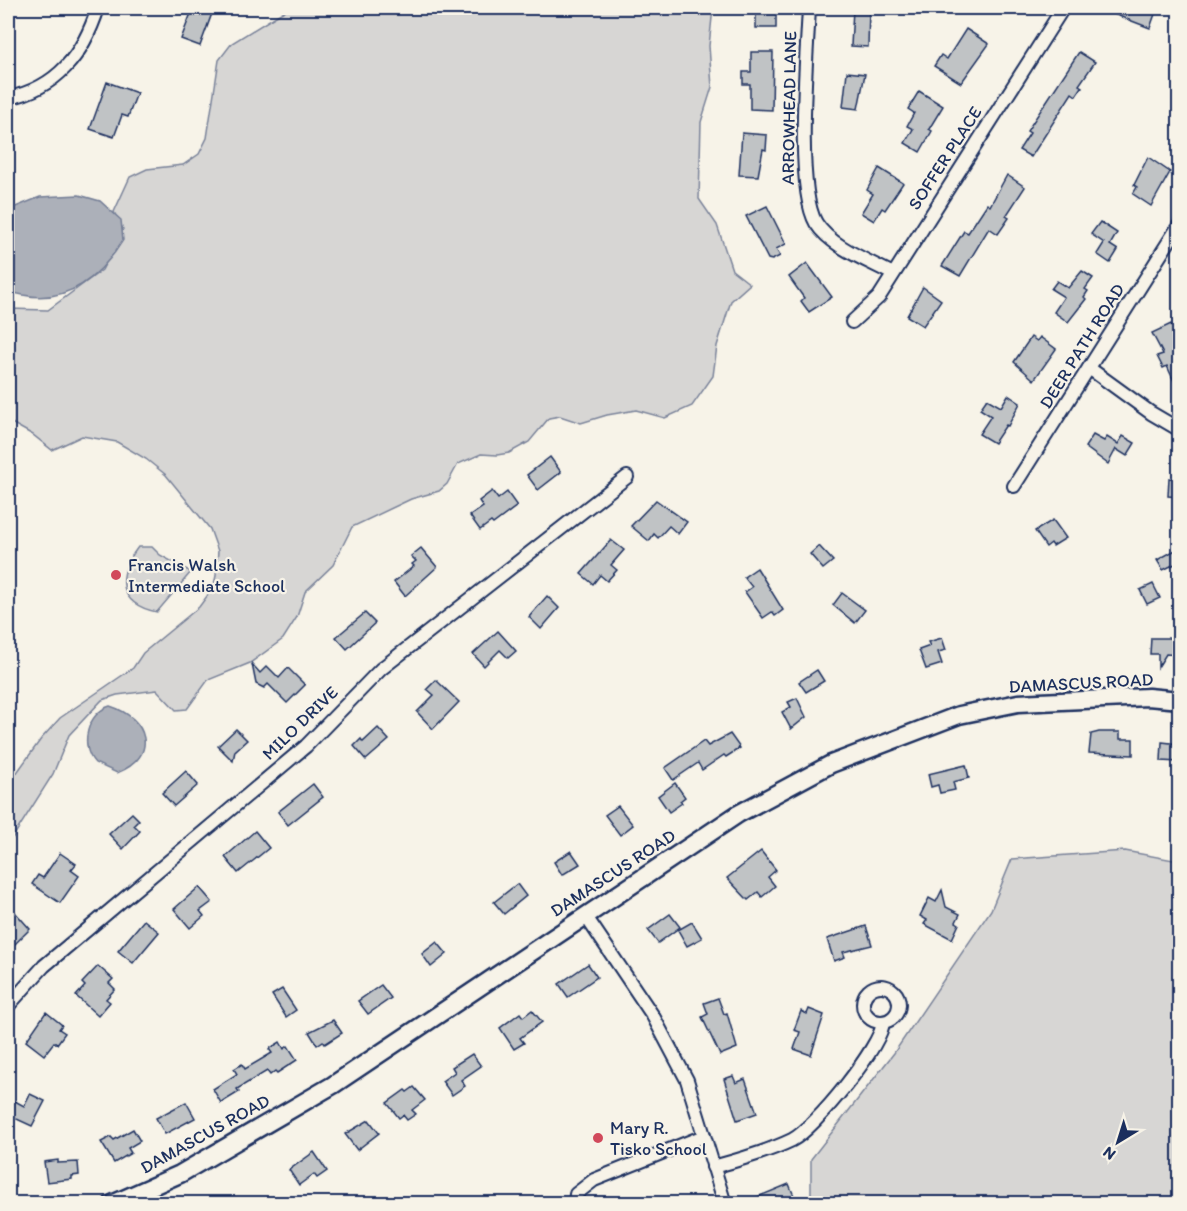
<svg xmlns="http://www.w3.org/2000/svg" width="1187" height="1211" font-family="Itim,sans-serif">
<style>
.green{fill:#d7d6d4;stroke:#798299;stroke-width:1.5}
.water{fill:#acb0b9;stroke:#727c95;stroke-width:1.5}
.building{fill:#c0c3c5;stroke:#1b2f5e;stroke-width:1.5}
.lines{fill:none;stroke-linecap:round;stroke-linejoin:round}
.street-casing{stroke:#1b2f5e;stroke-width:16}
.secondary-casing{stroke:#1b2f5e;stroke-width:21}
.street{stroke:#f7f3e8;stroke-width:12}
.secondary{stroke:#f7f3e8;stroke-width:16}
.poi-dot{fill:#d1495b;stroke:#f7f3e8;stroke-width:2}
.labels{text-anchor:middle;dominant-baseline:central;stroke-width:4.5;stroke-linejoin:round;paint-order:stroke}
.street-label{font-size:18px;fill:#1b2f5e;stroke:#f7f3e8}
.poi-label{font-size:18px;fill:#1b2f5e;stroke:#f7f3e8;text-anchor:start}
</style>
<rect width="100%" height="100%" fill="#f7f3e8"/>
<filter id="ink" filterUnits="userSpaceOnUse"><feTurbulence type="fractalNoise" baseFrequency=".0167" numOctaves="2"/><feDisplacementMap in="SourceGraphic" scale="12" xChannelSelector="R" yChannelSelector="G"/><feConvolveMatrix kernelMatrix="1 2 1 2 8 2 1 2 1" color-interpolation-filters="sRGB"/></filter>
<g filter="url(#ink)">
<g class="green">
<polygon points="289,8 713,8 709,46 712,87 701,122 699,199 717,225 732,270 750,284 731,301 717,346 713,376 692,406 665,418 636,410 607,415 581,423 560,416 549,418 529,442 509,453 497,455 481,454 458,464 447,484 439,491 411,499 352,527 333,565 305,592 297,617 283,639 250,663 208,680 187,709 176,710 157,690 117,695 102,700 69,735 53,774 8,845 8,785 41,739 60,718 133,668 143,653 199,607 213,588 216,576 218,551 210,529 166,475 146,459 117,442 82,436 52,450 33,435 8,421 8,309 48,310 102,270 123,229 114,212 130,177 147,169 183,165 199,154 207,138 219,60 232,43"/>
<path d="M138 547H152L160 555 191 572 157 612C117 604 116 576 138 547Z"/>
<polygon points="1125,851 1179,861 1179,1203 811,1203 811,1159 894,1053 991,910 1012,859"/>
</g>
<g class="water">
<path d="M79 195 100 201 121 220 123 240C97 282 60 309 8 291V210L40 197Z"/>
<path d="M110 706C148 718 160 756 117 773L95 763C79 746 87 713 110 706Z"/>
</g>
<g class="building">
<polygon points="193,8 214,8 200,46 181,39"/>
<rect x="756" y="8" width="20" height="20"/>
<polygon points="1098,8 1138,8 1155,14 1150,28"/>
<polygon points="853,9 869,9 868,47 851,46"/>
<polygon points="966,29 989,44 961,83 934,66 941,55 947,59"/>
<polygon points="751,52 773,52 772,110 750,109 750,84 743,84 743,72 751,72"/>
<polygon points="1079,52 1095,62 1079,85 1082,87 1076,96 1072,93 1031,157 1019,150 1030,133 1027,131"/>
<polygon points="847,72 865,74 858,109 843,107"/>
<polygon points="107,82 137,93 128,117 122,115 114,137 90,129"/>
<polygon points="919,91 943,106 929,129 932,131 920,152 905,143 913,129 907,126 914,113 908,109"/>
<polygon points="742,133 767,135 766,150 763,149 758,176 739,175"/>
<polygon points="1148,157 1170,172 1151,206 1133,194 1137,187 1134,185"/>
<polygon points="879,168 903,183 885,210 882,208 874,221 861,213 873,194 867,190"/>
<polygon points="1007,175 1025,187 1006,216 1009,218 998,234 989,228 960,276 942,266 964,231 968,233 987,204 990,206"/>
<polygon points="767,206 786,244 776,249 780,256 772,260 768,259 746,216"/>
<polygon points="1100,222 1117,233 1110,245 1118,250 1110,263 1097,254 1104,243 1091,234"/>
<polygon points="807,263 832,297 809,312 801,301 804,298 789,277"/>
<polygon points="1082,271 1093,278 1085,289 1088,291 1084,297 1086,299 1068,322 1054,312 1064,297 1051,289 1057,281 1068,288"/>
<polygon points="923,287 941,300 923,326 907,316"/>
<polygon points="1171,324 1179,342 1179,392 1167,366 1163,368 1157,356 1163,354 1152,333"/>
<polygon points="1031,337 1037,341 1040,337 1056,349 1034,380 1014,362"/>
<polygon points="1008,395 1020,403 1008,426 1006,425 994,443 979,434 991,416 980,409 987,399 1001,407"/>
<polygon points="1093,435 1104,441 1107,437 1118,444 1123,436 1135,443 1127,456 1116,449 1108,464 1085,447"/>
<polygon points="550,457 561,472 538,490 527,475"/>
<polygon points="1169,478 1179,479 1179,497 1168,496"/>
<polygon points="492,491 498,499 507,492 517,506 493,524 491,522 480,530 470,516 483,507 479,501"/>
<polygon points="656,500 687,522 678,534 669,526 658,538 654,534 649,541 631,526"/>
<polygon points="1053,520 1066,538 1053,546 1051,543 1046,547 1035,531"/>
<polygon points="611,540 624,550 611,565 617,570 607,581 600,575 593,584 581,574"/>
<polygon points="819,546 833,561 823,569 810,554"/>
<polygon points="421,548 437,567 405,596 394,582 414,566 412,564 416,561 411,556"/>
<polygon points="1179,548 1179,562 1163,570 1157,560"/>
<polygon points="757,568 783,610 775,616 772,612 763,618 745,592 752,587 744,577"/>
<polygon points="1153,584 1160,598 1147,604 1140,590"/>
<polygon points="842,593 865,610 855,623 833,605"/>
<polygon points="547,596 559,608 541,629 529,617"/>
<polygon points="365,613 375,623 347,649 336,637"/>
<polygon points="498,631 516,651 508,658 500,650 484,666 473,654"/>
<polygon points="942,638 946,650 938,652 942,664 926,669 919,650 930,646 928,642"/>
<polygon points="1151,638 1172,638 1172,644 1179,644 1178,655 1166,654 1158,667 1158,654 1150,654"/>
<polygon points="252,664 260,673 267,666 279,678 288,668 305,685 287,703 268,684 264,688 256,684"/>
<polygon points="817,670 824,681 806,692 799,682"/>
<polygon points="436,680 459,702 433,729 417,712 434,695 427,689"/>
<polygon points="797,698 806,717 791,729 782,712 791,707 788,702"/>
<polygon points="378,728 389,740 366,760 354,746 361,739 363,742"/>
<polygon points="236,729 247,740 235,751 233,761 218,746"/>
<polygon points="1099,732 1120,732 1120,739 1133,739 1133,755 1089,753 1091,734"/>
<polygon points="730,734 740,748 726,757 724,755 702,770 698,763 673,780 665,768 704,741 708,746"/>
<polygon points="1162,742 1179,744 1179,762 1161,761"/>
<polygon points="966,765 969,778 953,782 955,790 940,793 938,785 931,787 928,774"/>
<polygon points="186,771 198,785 174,806 162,793"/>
<polygon points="675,783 685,797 680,801 682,803 669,812 658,796"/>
<polygon points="313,784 323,797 288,825 278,812"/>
<polygon points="618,806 633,825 620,835 605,815"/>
<polygon points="132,813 139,820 134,825 140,831 123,849 109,834"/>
<polygon points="255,831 269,848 238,873 225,857"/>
<polygon points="571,851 580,864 562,875 554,862"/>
<polygon points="761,851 776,870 768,877 775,886 762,897 758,892 748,900 727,878"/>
<polygon points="60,853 76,864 71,870 79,876 60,903 32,884 38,875 43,878"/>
<polygon points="517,884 526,896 504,914 494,902"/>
<polygon points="199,887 212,902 200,911 204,916 190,928 174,909"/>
<polygon points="942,890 946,907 960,914 956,922 959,924 952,939 924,924 927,920 920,916 929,898 936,902"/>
<polygon points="14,911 30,929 14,945 8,938 8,917"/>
<polygon points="670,914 680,927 658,943 648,930"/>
<polygon points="144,920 159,932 133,963 118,951"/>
<polygon points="692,922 702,938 687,946 678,930"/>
<polygon points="866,926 872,945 843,952 845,957 834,961 827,939"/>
<polygon points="437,942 447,954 431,967 422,954"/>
<polygon points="588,964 597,977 568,997 559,984"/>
<polygon points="98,966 113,979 109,983 115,989 106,999 110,1002 98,1016 76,996 85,986 82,983"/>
<polygon points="381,985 391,998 368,1014 358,1001"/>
<polygon points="282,989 296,1010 286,1017 272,995"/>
<polygon points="718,998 724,1014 727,1013 737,1048 720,1055 702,1017 708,1014 704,1003"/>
<polygon points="809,1009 824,1015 811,1055 794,1049 800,1032 794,1030 801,1011 807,1014"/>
<polygon points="532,1010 542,1022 520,1038 524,1043 514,1049 500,1028 520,1013 523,1017"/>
<polygon points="46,1012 62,1025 59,1029 65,1033 57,1044 54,1042 44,1055 26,1041"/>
<polygon points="333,1020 342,1033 325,1044 323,1041 317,1045 309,1032"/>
<polygon points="280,1042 284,1049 288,1046 297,1060 277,1073 275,1071 270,1075 267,1071 237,1089 239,1092 221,1103 213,1089 237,1074 234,1069 242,1064 245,1069 272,1053 269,1049"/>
<polygon points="472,1054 481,1066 461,1080 465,1086 452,1095 442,1081 455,1072 452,1067"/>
<polygon points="733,1076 736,1083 745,1079 757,1113 737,1120 724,1079"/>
<polygon points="414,1087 425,1100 412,1110 416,1114 407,1120 403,1115 399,1118 387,1103 405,1090 407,1092"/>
<polygon points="30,1094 45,1101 32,1126 8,1115 15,1101 24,1106"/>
<polygon points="186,1102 195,1118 165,1134 156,1118"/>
<polygon points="369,1120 379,1133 357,1150 345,1134"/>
<polygon points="133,1129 140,1141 128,1148 131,1153 114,1163 101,1142 111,1137 114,1140"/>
<polygon points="314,1152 327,1171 317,1178 314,1174 299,1185 289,1170"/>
<polygon points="58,1160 58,1163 78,1162 79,1175 72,1176 72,1179 47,1182 44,1162"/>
<polygon points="789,1184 797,1203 743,1203"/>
</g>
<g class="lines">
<defs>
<g id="street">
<path d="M809 8C807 54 795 187 816 223 831 247 869 261 893 274"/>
<path d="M8 98C57 88 83 55 98 8"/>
<polyline points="852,322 879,297 1063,8"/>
<polyline points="1089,368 1151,413 1180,430"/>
<polyline points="1014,486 1180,224"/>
<polyline points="585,915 653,1016 687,1080 725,1204"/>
<circle cx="881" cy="1004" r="18"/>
<polyline points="8,1006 44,966 306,746 381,669 627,477"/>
<path d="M713 1167C739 1160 767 1152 792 1140 814 1129 882 1046 883 1022"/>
<polyline points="575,1204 576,1194 594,1180 704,1136"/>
</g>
<polyline id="secondary" points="112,1204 180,1174 333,1085 738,814 831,764 959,715 1018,703 1148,697 1180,700"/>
</defs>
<use href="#street" class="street-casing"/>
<use href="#secondary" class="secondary-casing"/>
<use href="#street" class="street"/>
<use href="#secondary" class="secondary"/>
</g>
</g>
<g class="poi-dot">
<circle cx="116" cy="575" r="6"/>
<circle cx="598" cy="1138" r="6"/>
</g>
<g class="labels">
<g class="street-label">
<text transform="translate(789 108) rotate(-89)">ARROWHEAD LANE</text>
<text transform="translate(945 158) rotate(-57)">SOFFER PLACE</text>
<text transform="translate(1082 346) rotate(-58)">DEER PATH ROAD</text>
<text transform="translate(1081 683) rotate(-3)">DAMASCUS ROAD</text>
<text transform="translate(300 723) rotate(-44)">MILO DRIVE</text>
<text transform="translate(613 873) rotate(-33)">DAMASCUS ROAD</text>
<text transform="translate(205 1134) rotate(-29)">DAMASCUS ROAD</text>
</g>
<g class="poi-label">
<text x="128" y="565">Francis Walsh<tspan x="128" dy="21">Intermediate School</tspan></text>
<text x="610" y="1128">Mary R.<tspan x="610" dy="21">Tisko School</tspan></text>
</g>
</g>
<rect width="1187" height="1211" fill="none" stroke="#f7f3e8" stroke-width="30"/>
<rect x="15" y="15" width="1157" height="1181" fill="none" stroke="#1b2f5e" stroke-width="2" filter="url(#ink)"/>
<g transform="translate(1118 1142) rotate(218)" stroke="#f7f3e8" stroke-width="4.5" paint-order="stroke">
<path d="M0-4.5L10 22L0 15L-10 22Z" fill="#1b2f5e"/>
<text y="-9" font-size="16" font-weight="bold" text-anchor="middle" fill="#1b2f5e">N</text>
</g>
</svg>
